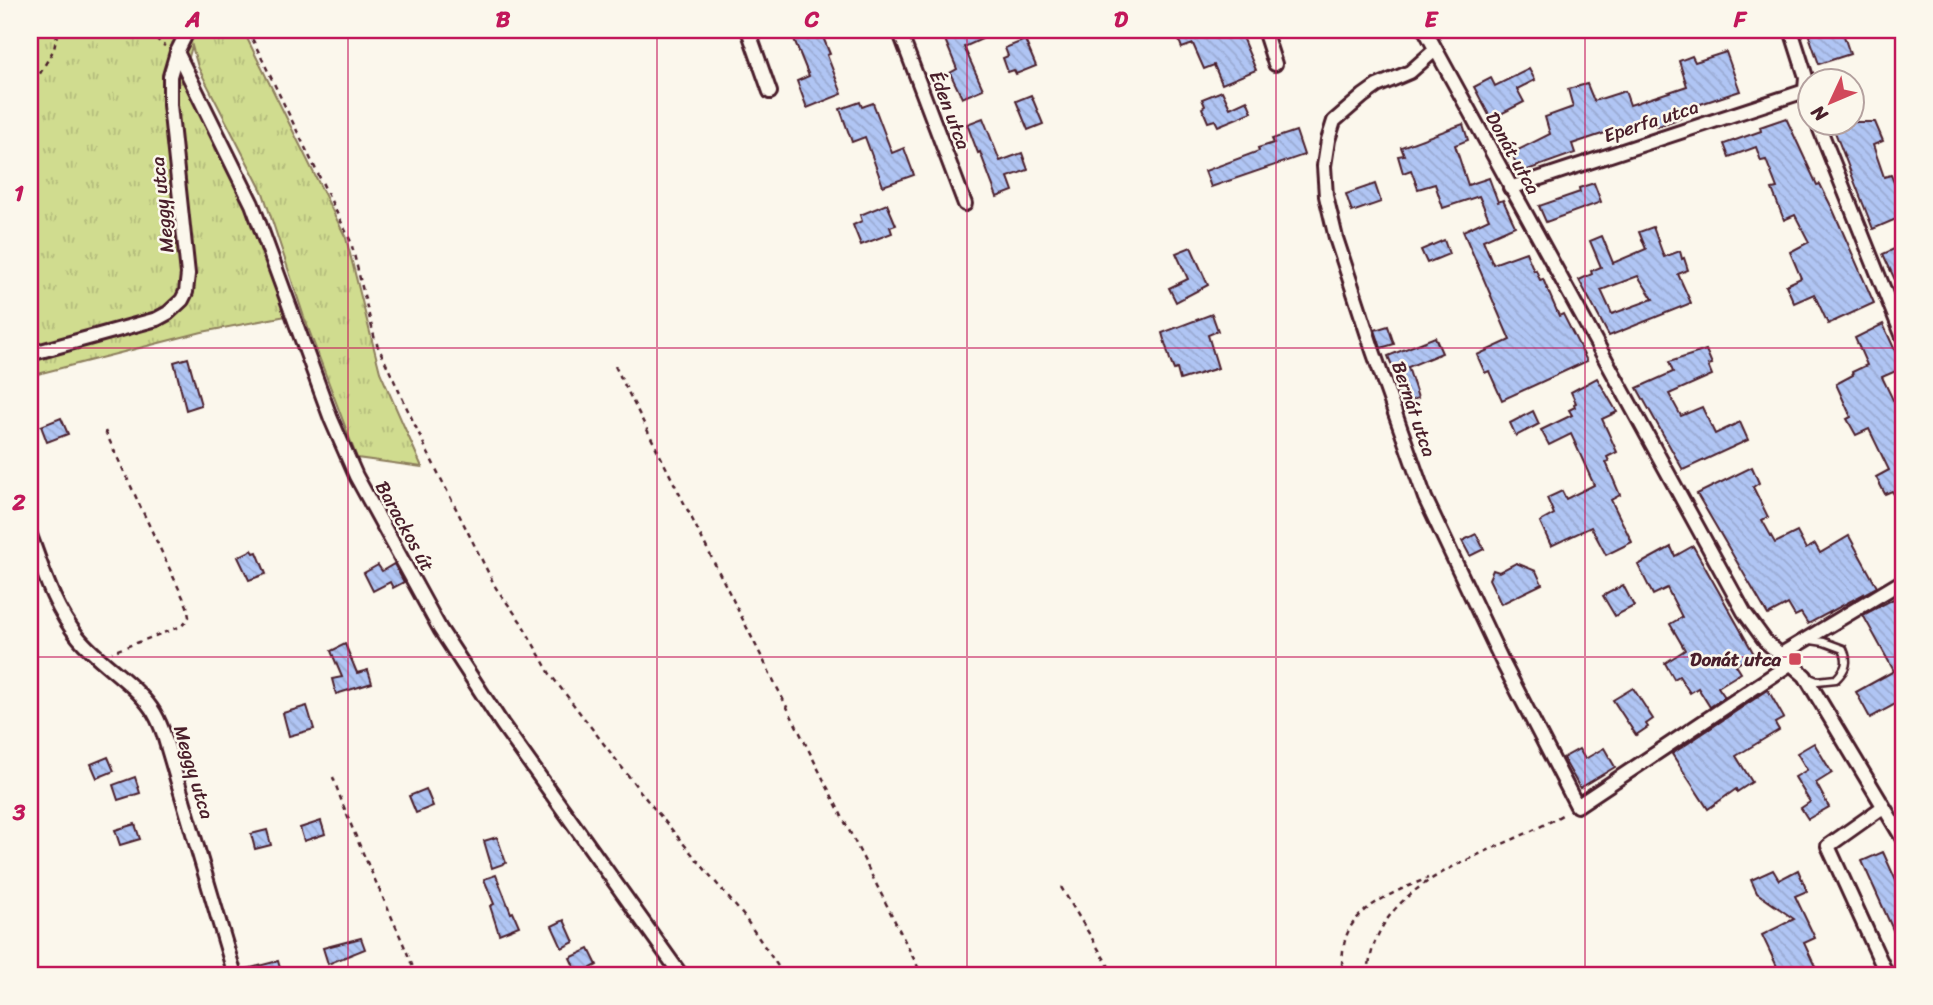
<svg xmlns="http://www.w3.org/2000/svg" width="1933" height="1005" font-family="Sriracha,sans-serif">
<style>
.grass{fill:url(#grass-tufts);stroke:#8d7e5d;stroke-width:2}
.building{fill:url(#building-back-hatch);stroke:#4a1f2b;stroke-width:2;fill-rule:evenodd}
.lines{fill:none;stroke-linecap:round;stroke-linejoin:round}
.service-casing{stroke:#4a1f2b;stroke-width:11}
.minor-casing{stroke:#4a1f2b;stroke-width:18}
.path{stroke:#4a1f2b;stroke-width:2.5;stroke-dasharray:5 5;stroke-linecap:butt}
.service{stroke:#fbf7ec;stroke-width:6}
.minor{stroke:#fbf7ec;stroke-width:12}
.grid{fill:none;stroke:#c2185b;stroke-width:2;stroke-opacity:0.55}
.poi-dot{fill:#d1495b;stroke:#fbf7ec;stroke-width:2.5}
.labels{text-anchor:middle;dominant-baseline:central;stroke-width:5;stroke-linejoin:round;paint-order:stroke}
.street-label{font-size:19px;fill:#4a1f2b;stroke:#fbf7ec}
.poi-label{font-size:19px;font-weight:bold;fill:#4a1f2b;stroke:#fbf7ec;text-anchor:end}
.neatline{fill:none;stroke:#c2185b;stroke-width:2.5}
.grid-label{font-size:23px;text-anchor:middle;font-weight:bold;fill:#c2185b}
</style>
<defs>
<pattern id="grass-tufts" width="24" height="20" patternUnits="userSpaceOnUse" patternTransform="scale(1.75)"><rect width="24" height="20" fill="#d0dc8f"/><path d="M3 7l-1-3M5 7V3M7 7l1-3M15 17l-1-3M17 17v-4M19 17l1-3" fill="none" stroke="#b4bc7c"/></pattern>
<pattern id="building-back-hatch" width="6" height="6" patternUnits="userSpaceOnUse" patternTransform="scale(1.75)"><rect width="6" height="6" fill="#b0c5f4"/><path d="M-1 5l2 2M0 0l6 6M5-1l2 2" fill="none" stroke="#99a9d1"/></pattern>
</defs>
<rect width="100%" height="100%" fill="#fbf7ec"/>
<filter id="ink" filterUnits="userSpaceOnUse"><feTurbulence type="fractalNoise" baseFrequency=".0143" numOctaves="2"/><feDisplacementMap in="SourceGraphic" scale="14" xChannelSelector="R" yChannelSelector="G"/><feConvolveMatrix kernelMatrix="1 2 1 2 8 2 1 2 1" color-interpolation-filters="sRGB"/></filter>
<g filter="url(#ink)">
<polygon class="grass" points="30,30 243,30 346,238 380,372 422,467 357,458 304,317 263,193 198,67 192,46 182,82 187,79 250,212 286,316 202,332 30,376"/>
<g class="building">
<polygon points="820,30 830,54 827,55 842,94 807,108 797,81 809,76 794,39"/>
<polygon points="941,30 978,30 982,39 964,47 983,89 962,98 950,73 957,69"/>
<polygon points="1175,30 1239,30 1256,70 1222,84 1214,65 1204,69 1193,44 1182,48"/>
<polygon points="1807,30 1842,30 1850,54 1819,64"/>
<polygon points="1025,40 1036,66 1016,74 1014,70 1008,72 1003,58 1008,56 1005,48"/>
<polygon points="1726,52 1740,91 1679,111 1681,118 1656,127 1653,117 1572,144 1575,153 1519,173 1512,153 1550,134 1545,117 1573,107 1568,89 1587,84 1594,101 1625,91 1630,105 1687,86 1679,61 1692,56 1695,62"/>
<polygon points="1529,69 1535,80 1517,89 1524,102 1491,119 1474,87 1491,78 1495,86"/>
<polygon points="1222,91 1230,108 1247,100 1252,112 1218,126 1215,120 1208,122 1202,108 1205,106 1202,99"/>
<polygon points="1031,95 1043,124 1028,130 1016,101"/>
<polygon points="860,102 862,107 873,103 892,153 904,148 914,175 883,186 865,137 852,142 840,109"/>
<polygon points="983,118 1000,161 1022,153 1028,170 1008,177 1013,191 997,197 980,152 978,153 967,124"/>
<polygon points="1786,118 1817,185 1820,184 1833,210 1874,303 1828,324 1814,294 1794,303 1786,285 1801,278 1790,252 1809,242 1795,215 1784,220 1772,189 1777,188 1766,160 1761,161 1756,147 1729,157 1724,144 1761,131 1760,127"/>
<polygon points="1831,122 1875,122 1883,141 1873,145 1884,177 1891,175 1903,204 1903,216 1873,229"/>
<polygon points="1463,124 1468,140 1455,145 1468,185 1489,178 1498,202 1503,200 1515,226 1483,240 1493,264 1526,252 1534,271 1536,270 1540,280 1543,279 1559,316 1563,314 1587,361 1502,400 1489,371 1485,373 1477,355 1510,340 1463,231 1489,219 1479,196 1443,208 1435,184 1418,189 1411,170 1403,173 1398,156 1404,155 1401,147"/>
<polygon points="1296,131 1304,155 1211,187 1205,171 1259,151 1258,148 1274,143 1272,139"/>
<polygon points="1594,183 1601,202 1546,222 1539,206 1580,192 1579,188"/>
<polygon points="1375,184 1381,202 1352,212 1346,194"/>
<polygon points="887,204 896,225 890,227 892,233 861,245 853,225 862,221 860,215"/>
<path d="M1653 227 1664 257 1680 251 1682 259 1684 258 1688 270 1678 274 1691 303 1609 336 1579 280 1592 274 1591 271 1601 267 1590 241 1602 236 1613 263 1646 249 1639 232ZM1638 276 1653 299 1612 314 1601 290Z"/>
<polygon points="1444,240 1449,254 1427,263 1421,250"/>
<polygon points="1903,245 1903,297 1883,254"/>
<polygon points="1191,247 1208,285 1176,302 1169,288 1188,279 1176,253"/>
<polygon points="1212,314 1218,331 1208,335 1218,368 1180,380 1177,369 1174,370 1171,363 1162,333"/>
<polygon points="1883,324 1903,368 1882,377 1893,400 1903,395 1903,509 1892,491 1885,494 1876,477 1889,470 1869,429 1856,435 1847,419 1851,417 1836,384 1853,375 1852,372 1867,365 1855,338"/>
<polygon points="1388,326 1394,344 1381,348 1375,330"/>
<polygon points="1435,337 1442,353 1408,367 1418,398 1402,404 1394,382 1398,380 1388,356"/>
<polygon points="1706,350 1712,364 1708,365 1712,375 1669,394 1681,416 1702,407 1715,434 1740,422 1748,440 1683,470 1637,388 1673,372 1669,362"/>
<polygon points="188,358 201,405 186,410 174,362"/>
<polygon points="1597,378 1617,412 1602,419 1617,452 1607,457 1609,461 1606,462 1620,495 1611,500 1632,542 1606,555 1591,527 1551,546 1540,522 1554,514 1547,498 1562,491 1566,499 1594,485 1571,434 1549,445 1541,430 1572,415 1569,410 1575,407 1574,404 1576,403 1571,392"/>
<polygon points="1533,411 1539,424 1516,436 1510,423"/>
<polygon points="61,418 68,434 47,442 41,426"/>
<polygon points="1752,467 1759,483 1753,487 1768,517 1762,520 1775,543 1797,532 1806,549 1815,544 1820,553 1849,536 1877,587 1808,624 1801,613 1795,616 1788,604 1768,615 1697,494"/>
<polygon points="1476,534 1484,549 1470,556 1462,541"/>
<polygon points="1693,546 1754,654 1736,665 1741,673 1718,687 1725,697 1710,707 1698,688 1690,693 1679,676 1674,679 1665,663 1685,650 1670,624 1682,617 1667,588 1653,595 1638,565 1671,547 1675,556"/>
<polygon points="252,550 254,553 257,552 266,574 249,580 238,557"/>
<polygon points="1516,563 1536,571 1542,584 1501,604 1489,579 1493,570 1499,572"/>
<polygon points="394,564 404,582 393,588 390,582 373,591 364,573 378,565 382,571"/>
<polygon points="1623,585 1634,606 1615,616 1603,596"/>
<polygon points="1903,594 1903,700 1870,718 1856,692 1894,671 1863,615"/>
<polygon points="345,644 357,673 368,670 372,683 336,694 332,679 342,677 331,651"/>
<polygon points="1633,688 1653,719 1646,724 1648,727 1636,735 1613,700"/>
<polygon points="1768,690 1784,718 1775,723 1779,730 1736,756 1752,782 1737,792 1736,789 1708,809 1672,754"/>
<polygon points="307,706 314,729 289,736 283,713"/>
<polygon points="1814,743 1832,773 1816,783 1829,807 1808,819 1801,808 1810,802 1795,777 1807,770 1797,753"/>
<polygon points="1604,748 1615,767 1580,788 1563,758 1579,749 1585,759"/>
<polygon points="108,757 114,771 97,778 91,764"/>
<polygon points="135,777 140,793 118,800 113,785"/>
<polygon points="426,789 433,806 416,813 409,796"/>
<polygon points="321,821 325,834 304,841 300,828"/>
<polygon points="135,824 140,839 120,845 115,830"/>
<polygon points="267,830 271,845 255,849 251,834"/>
<polygon points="497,837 506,863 492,868 484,841"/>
<polygon points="1883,852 1903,896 1903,952 1862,861"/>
<polygon points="1773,870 1779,880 1798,870 1807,891 1795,896 1815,938 1804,943 1819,975 1781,975 1762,935 1794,919 1757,893 1751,880"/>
<polygon points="496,875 511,913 513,912 519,926 499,934 490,906 494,904 484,879"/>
<polygon points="564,920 574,942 562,948 552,926"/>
<polygon points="361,938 365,949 328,964 323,948"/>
<polygon points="589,949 597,965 578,975 570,958"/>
<polygon points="278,961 282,975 244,975 243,970"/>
</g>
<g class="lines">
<defs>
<path id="service" d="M1807 677 1817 681 1836 679C1846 669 1849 662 1843 649L1824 642 1811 640"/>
<g id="minor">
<polyline points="748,30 770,92"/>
<polyline points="899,30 965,204"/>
<polyline points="1264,30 1275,64"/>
<polyline points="1425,30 1744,612 1766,642 1805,676 1903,839"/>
<polyline points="1791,30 1806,77 1805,91 1811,106"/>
<polyline points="1435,50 1410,72 1377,86 1363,96 1334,121 1328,140 1324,166 1326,196 1336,238 1373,351 1425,498 1503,663 1577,806 1790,664"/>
<polyline points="177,52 252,204 331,419 356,476 440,629 502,724 681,975"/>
<polyline points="1817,122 1903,337"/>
<polyline points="1510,188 1805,91"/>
<polyline points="30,354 157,319 168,313 182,300 186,292 188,274 170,105 170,76 177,52 188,30"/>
<path d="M30 535C43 570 54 608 78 637 99 663 131 680 151 708 156 715 160 724 163 732L235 975"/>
<polyline points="1780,655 1903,581"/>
<polyline points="1883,807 1828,846 1887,975"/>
</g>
</defs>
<use href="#service" class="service-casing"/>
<use href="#minor" class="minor-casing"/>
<g class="path">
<polyline points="150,30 161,44 165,46"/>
<polyline points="248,30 351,242 375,340 428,453 496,588 521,622 550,674 647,800 743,915 784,975"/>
<polyline points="30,91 54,49 58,30"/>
<polyline points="615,366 922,975"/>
<polyline points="105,431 187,606 189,617 182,626 112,652"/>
<path d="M333 777C356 845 390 908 416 975"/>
<polyline points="1061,887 1114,975"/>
<path d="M1342 975C1342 961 1342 945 1348 932 1360 904 1402 889 1428 878"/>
<path d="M1368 975C1375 873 1495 857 1565 813"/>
</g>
<use href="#service" class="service"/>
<use href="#minor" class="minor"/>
</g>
</g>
<path class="grid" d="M348 30V975M657 30V975M967 30V975M1276 30V975M1585 30V975M30 348H1903M30 657H1903"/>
<rect class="poi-dot" x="1788" y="652" width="14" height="14" rx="3.5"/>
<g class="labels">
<g class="street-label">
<text transform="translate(950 110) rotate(69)">Éden utca</text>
<text transform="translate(1651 121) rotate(-18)">Eperfa utca</text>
<text transform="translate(1513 153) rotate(61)">Donát utca</text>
<text transform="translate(162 205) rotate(-96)">Meggy utca</text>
<text transform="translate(1414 409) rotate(71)">Bernát utca</text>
<text transform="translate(405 526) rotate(61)">Barackos út</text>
<text transform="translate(194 772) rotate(73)">Meggy utca</text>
</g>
<g class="poi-label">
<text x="1781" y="659">Donát utca</text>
</g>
</g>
<rect width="1933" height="1005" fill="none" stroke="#fbf7ec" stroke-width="77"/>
<g transform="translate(1831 102) rotate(226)"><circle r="33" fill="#fbf7ec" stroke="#b4a19f" stroke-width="2"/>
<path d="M0-5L12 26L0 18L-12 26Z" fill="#d1495b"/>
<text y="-10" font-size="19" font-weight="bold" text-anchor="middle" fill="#4a1f2b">N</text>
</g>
<rect x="38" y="38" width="1857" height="929" class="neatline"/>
<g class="grid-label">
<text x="193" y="27">A</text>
<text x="503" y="27">B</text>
<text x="812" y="27">C</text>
<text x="1121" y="27">D</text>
<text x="1431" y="27">E</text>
<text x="1740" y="27">F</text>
<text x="19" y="201">1</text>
<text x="19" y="510">2</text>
<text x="19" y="820">3</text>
</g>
</svg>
